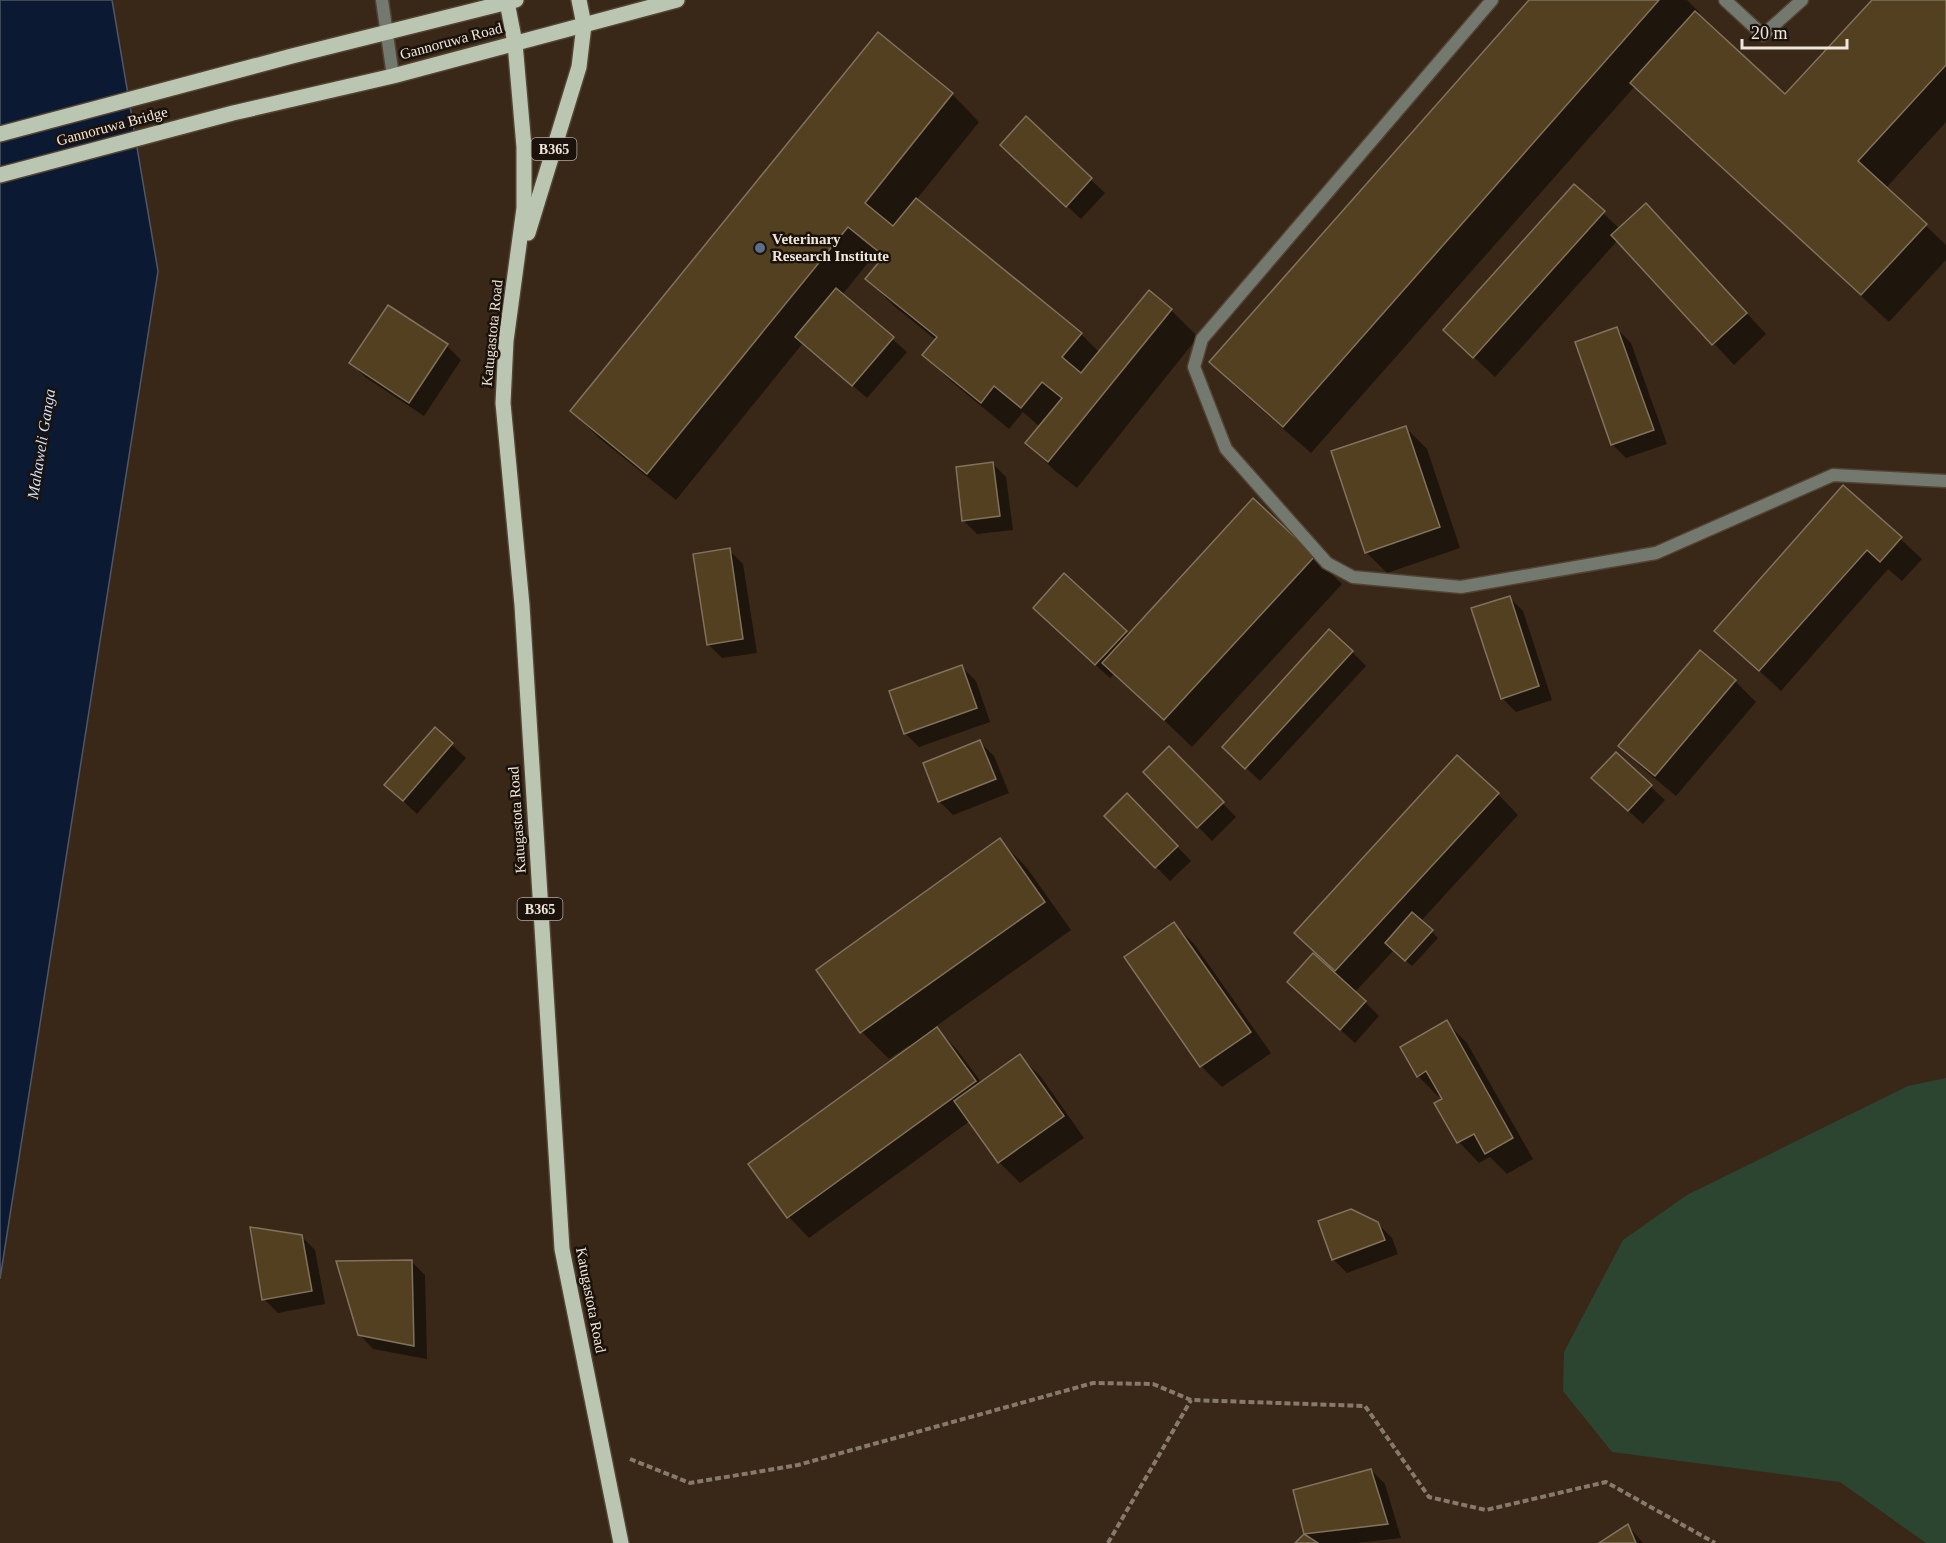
<svg xmlns="http://www.w3.org/2000/svg" width="1946" height="1543" font-family="'Times New Roman',serif">
<style>
.green{fill:#2c4531}
.water{fill:#0b1933;stroke:#505665;stroke-width:1.5}
.shadow{fill:#0007}
.building{fill:#534020;stroke:#80725c;stroke-width:1.5}
.lines{fill:none;stroke-linecap:round;stroke-linejoin:round}
.service-casing{stroke:#534332;stroke-width:15}
.minor-casing{stroke:#534332;stroke-width:15}
.primary-casing{stroke:#534332;stroke-width:18}
.path{stroke:#87796b;stroke-width:4;stroke-dasharray:6 3;stroke-linecap:butt}
.service{stroke:#73796f;stroke-width:12}
.minor{stroke:#73796f;stroke-width:12}
.primary{stroke:#bac6b1;stroke-width:15}
.service-dot{fill:#5c6f8a;stroke:#1a120b;stroke-width:2}
.labels{text-anchor:middle;dominant-baseline:central;stroke-width:5;stroke-linejoin:round;paint-order:stroke}
.shield{fill:#1a120b;stroke:#b0a69d;stroke-width:1.5}
.shield-label{font-size:14px;font-weight:bold;fill:#f1e6db}
.street-label{font-size:15px;fill:#f1e6db;stroke:#1a120b}
.poi-label{font-size:15px;font-weight:bold;fill:#f1e6db;stroke:#1a120b;text-anchor:start}
.water-label{font-size:16px;font-style:italic;fill:#cadeff;stroke:#1a120b}
</style>
<rect width="100%" height="100%" fill="#392817"/>
<polygon class="green" points="1946,1078 1946,1543 1926,1543 1840,1482 1612,1452 1563,1391 1564,1352 1623,1240 1687,1195 1908,1086"/>
<polygon class="water" points="0,0 112,0 158,271 0,1279"/>
<g class="shadow">
<polygon points="1531,0 1687,0 1700,13 1697,15 1785,96 1874,0 1946,0 1946,122 1886,188 1946,245 1946,260 1889,322 1635,86 1311,453 1239,390 1211,362"/>
<polygon points="952,94 979,122 916,200 1081,334 1100,353 1171,310 1198,337 1077,488 1054,470 1027,443 1040,427 1023,412 1009,429 952,382 924,355 936,340 894,306 867,279 883,259 876,253 842,295 907,352 867,398 803,343 676,500 599,438 572,411"/>
<polygon points="1026,119 1105,193 1081,219 1016,159"/>
<polygon points="1574,186 1620,229 1646,205 1766,334 1734,365 1618,240 1495,377 1445,330"/>
<polygon points="388,307 447,346 461,360 424,416 365,377 351,363"/>
<polygon points="1617,329 1631,343 1667,444 1626,458 1612,444"/>
<polygon points="1406,428 1427,449 1460,548 1387,573 1366,552"/>
<polygon points="992,463 1006,477 1013,530 977,534 963,520"/>
<polygon points="1844,487 1922,559 1902,581 1888,569 1781,691 1716,631"/>
<polygon points="729,550 743,564 757,653 722,658 708,644"/>
<polygon points="1314,557 1342,584 1192,747 1115,673 1110,678 1049,622 1064,575 1129,635"/>
<polygon points="1509,597 1523,611 1552,700 1516,712 1502,698"/>
<polygon points="1352,652 1366,666 1260,781 1238,760"/>
<polygon points="1701,652 1735,681 1756,702 1676,796 1641,767 1620,746"/>
<polygon points="962,667 976,681 990,722 919,747 905,733"/>
<polygon points="435,729 466,758 417,814 386,785"/>
<polygon points="980,742 994,756 1009,793 953,815 939,801"/>
<polygon points="1169,749 1236,817 1212,841 1145,772"/>
<polygon points="1616,754 1665,800 1643,824 1607,792"/>
<polygon points="1498,794 1518,815 1421,921 1438,938 1412,966 1394,950 1355,992 1379,1016 1355,1043 1303,996"/>
<polygon points="1127,795 1191,861 1170,881 1106,816"/>
<polygon points="1000,840 1027,868 1071,930 935,1027 957,1050 982,1083 1020,1056 1041,1077 1084,1138 1020,1183 999,1162 970,1121 809,1238 789,1217 750,1164 910,1048 908,1046 889,1059 862,1032 818,970"/>
<polygon points="1174,924 1194,944 1271,1053 1222,1087 1201,1066"/>
<polygon points="1446,1022 1467,1043 1533,1159 1507,1174 1490,1157 1479,1163 1459,1142 1437,1104 1444,1099 1442,1095 1439,1097 1418,1076"/>
<polygon points="1377,1223 1392,1238 1398,1254 1347,1273 1333,1259"/>
<polygon points="301,1236 315,1250 325,1304 278,1313 264,1299"/>
<polygon points="411,1261 425,1275 427,1359 373,1349 359,1334"/>
<polygon points="1371,1470 1385,1484 1401,1538 1355,1543 1297,1543 1309,1539 1310,1538 1305,1533"/>
<polygon points="1628,1526 1643,1543 1601,1543"/>
</g>
<g class="building">
<polygon points="1529,0 1659,0 1283,427 1209,362"/>
<polygon points="1872,0 1946,0 1946,65 1858,161 1927,224 1861,295 1630,83 1695,11 1785,94"/>
<polygon points="878,32 953,93 865,203 893,226 916,198 1082,333 1062,357 1081,373 1149,290 1172,309 1048,462 1025,443 1062,398 1042,382 1021,408 994,386 981,403 922,355 937,337 865,279 884,256 848,227 647,474 570,411"/>
<polygon points="1026,116 1092,178 1066,207 1000,145"/>
<polygon points="1574,184 1605,211 1473,358 1443,330"/>
<polygon points="1646,203 1747,313 1712,345 1611,235"/>
<polygon points="836,288 894,337 852,386 795,337"/>
<polygon points="388,305 448,344 409,403 349,363"/>
<polygon points="1617,327 1654,430 1611,445 1575,342"/>
<polygon points="1406,426 1440,527 1365,553 1331,451"/>
<polygon points="993,462 1000,516 962,521 956,467"/>
<polygon points="1843,485 1902,537 1880,562 1867,550 1759,671 1714,631"/>
<polygon points="1253,498 1315,556 1164,720 1102,663"/>
<polygon points="730,548 743,639 707,645 693,554"/>
<polygon points="1064,573 1127,631 1095,665 1033,608"/>
<polygon points="1510,596 1539,686 1501,699 1471,608"/>
<polygon points="1329,629 1353,651 1245,769 1222,747"/>
<polygon points="1700,650 1736,680 1655,776 1618,746"/>
<polygon points="962,665 977,708 904,734 889,691"/>
<polygon points="435,727 453,743 403,801 384,785"/>
<polygon points="980,740 996,779 938,802 923,763"/>
<polygon points="1169,746 1224,802 1197,828 1143,772"/>
<polygon points="1616,752 1652,785 1628,811 1591,778"/>
<polygon points="1457,755 1499,793 1335,971 1294,933"/>
<polygon points="1127,793 1178,846 1155,868 1104,816"/>
<polygon points="1000,838 1045,902 860,1033 816,970"/>
<polygon points="1412,912 1433,930 1405,961 1385,943"/>
<polygon points="1174,922 1251,1032 1200,1067 1124,957"/>
<polygon points="1313,953 1366,1001 1340,1030 1287,982"/>
<polygon points="1447,1020 1513,1138 1485,1154 1474,1134 1457,1143 1434,1103 1442,1099 1426,1071 1417,1077 1400,1047"/>
<polygon points="937,1027 976,1081 787,1218 748,1164"/>
<polygon points="1020,1054 1064,1116 998,1163 954,1101"/>
<polygon points="1351,1209 1378,1222 1385,1240 1332,1260 1318,1221"/>
<polygon points="250,1227 302,1235 312,1291 262,1300"/>
<polygon points="412,1260 414,1346 358,1335 336,1261"/>
<polygon points="1371,1469 1388,1524 1304,1534 1293,1490"/>
<polygon points="1628,1524 1636,1543 1599,1543"/>
<polygon points="1304,1534 1318,1543 1295,1543"/>
</g>
<g class="lines">
<defs>
<g id="service">
<polyline points="382,0 393,76"/>
<polyline points="1492,0 1202,339 1194,367 1226,449 1327,563 1353,577 1461,587 1656,553 1833,475 1946,481"/>
</g>
<polyline id="minor" points="1725,0 1763,35 1802,0"/>
<g id="primary">
<polyline points="507,2 515,43 524,147 524,208 506,341 503,403 522,605 562,1249 621,1543"/>
<polyline points="0,134 292,56 516,0"/>
<polyline points="0,175 233,113 393,76 677,0"/>
<polyline points="528,233 579,67 584,25 579,0"/>
</g>
</defs>
<use href="#service" class="service-casing"/>
<use href="#minor" class="minor-casing"/>
<use href="#primary" class="primary-casing"/>
<g class="path">
<polyline points="630,1459 690,1483 798,1465 1093,1383 1153,1384 1191,1400 1365,1406 1429,1497 1486,1510 1606,1482 1715,1543"/>
<polyline points="1108,1543 1191,1400"/>
</g>
<use href="#service" class="service"/>
<use href="#minor" class="minor"/>
<use href="#primary" class="primary"/>
</g>
<circle class="service-dot" cx="760" cy="248" r="6"/>
<g class="labels">
<g class="shield">
<rect x="531.5" y="138" width="45" height="22" rx="4.5"/>
<rect x="517.5" y="898" width="45" height="22" rx="4.5"/>
</g>
<g class="shield-label">
<text x="554" y="149">B365</text>
<text x="540" y="909">B365</text>
</g>
<g class="street-label">
<text transform="translate(451 41) rotate(-15)">Gannoruwa Road</text>
<text transform="translate(112 126) rotate(-15)">Gannoruwa Bridge</text>
<text transform="translate(492 333) rotate(-84)">Katugastota Road</text>
<text transform="translate(517 820) rotate(-94)">Katugastota Road</text>
<text transform="translate(591 1300) rotate(79)">Katugastota Road</text>
</g>
<g class="poi-label">
<text x="772" y="239">Veterinary<tspan x="772" dy="17">Research Institute</tspan></text>
</g>
<g class="water-label">
<text transform="translate(41 444) rotate(-81)">Mahaweli Ganga</text>
</g>
</g>
<path d="M1742 39v9h105v-9" fill="none" stroke="#f1e6db" stroke-width="3"/>
<text x="1751" y="39" font-size="18" fill="#f1e6db" stroke="#1a120b" stroke-width="4.5" paint-order="stroke">20 m</text>
</svg>
